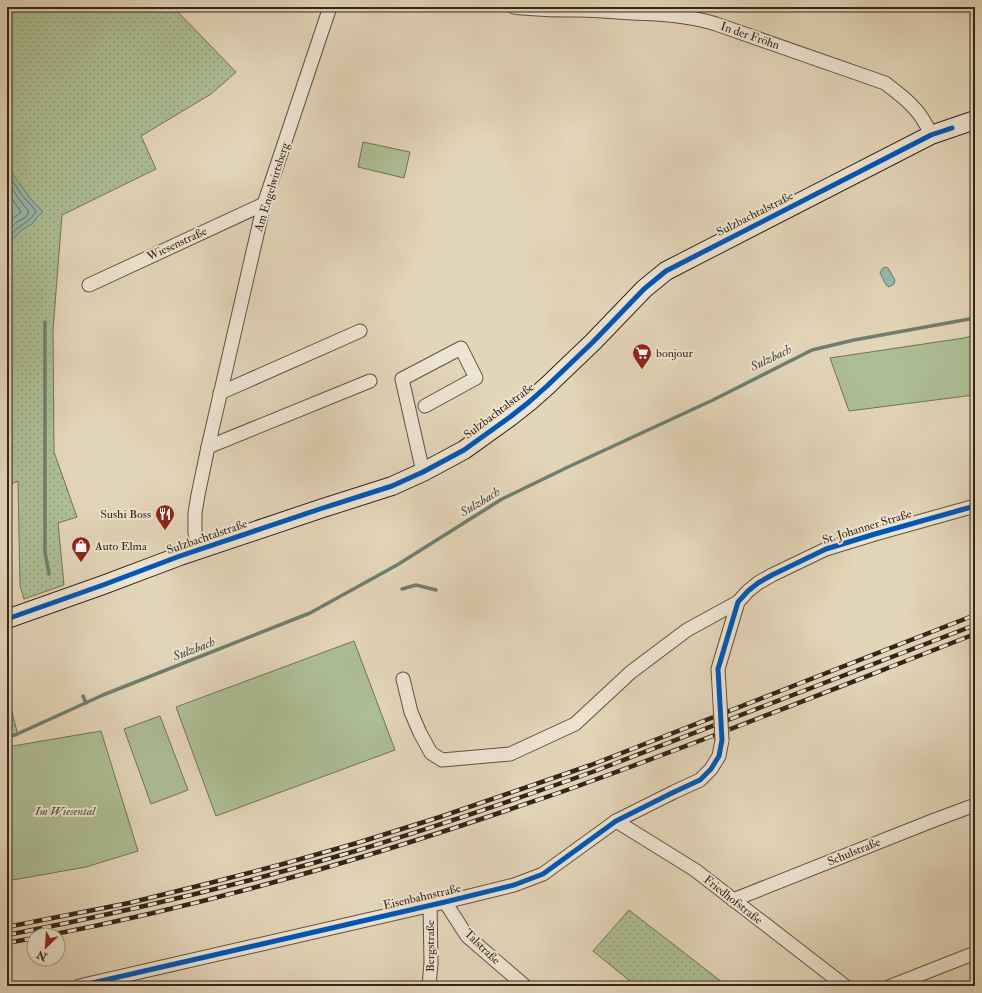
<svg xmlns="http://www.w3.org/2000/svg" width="982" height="993" font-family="'IM FELL Double Pica',serif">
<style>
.grass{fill:url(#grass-dots);stroke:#707256}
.green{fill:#adbe94;stroke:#707256}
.water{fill:#96b9aa;stroke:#6f7e70}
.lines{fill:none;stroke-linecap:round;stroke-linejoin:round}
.shore{stroke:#656f62;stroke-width:1}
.stream{stroke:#6f7e70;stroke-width:3.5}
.street-casing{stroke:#605141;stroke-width:15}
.secondary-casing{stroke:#342519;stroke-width:20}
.street{stroke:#ede4d1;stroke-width:13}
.secondary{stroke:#ede4d1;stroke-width:18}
.rail-casing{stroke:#342519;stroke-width:4.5}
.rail{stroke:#ede4d1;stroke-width:3;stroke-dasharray:9;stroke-linecap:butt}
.street-bridge-casing{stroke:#605141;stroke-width:15;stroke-linecap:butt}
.street-bridge{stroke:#ede4d1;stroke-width:13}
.cycleway-casing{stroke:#ede4d1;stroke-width:8}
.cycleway{stroke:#0057b8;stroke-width:5}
.labels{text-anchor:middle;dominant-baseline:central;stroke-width:4;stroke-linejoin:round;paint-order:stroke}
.street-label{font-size:12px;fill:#342519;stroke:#ede4d1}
.poi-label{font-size:12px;fill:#342519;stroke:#ede4d1;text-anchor:start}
.park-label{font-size:12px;font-style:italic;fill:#524b38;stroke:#ede4d1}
.water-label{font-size:13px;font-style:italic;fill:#4c4a3d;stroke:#ede4d1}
</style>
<defs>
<pattern id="grass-dots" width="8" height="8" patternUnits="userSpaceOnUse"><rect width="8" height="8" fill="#adbe94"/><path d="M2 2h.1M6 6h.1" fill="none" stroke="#95a37f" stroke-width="1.8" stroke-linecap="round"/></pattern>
</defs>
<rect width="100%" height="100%" fill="#e3d5b8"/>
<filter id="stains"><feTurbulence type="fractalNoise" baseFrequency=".005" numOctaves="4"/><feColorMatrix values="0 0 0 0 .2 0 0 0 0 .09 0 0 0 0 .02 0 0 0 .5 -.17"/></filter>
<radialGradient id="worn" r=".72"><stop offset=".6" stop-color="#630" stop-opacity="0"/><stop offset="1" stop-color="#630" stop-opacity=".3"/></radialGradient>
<g class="grass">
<polygon points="7,7 173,7 236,72 211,94 141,136 156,169 62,215 53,330 54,452 77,517 58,523 64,585 24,599 20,586 18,481 7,486"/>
<polygon points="7,694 18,735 7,737"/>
<polygon points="629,910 727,986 636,986 593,951"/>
</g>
<g class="green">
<polygon points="363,142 410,152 404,178 358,167"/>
<polygon points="975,335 975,397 974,395 849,411 830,358 964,338"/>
<polygon points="354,641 395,750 216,816 176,707"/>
<polygon points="160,716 188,790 151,804 124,729"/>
<polygon points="101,731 138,851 86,867 7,881 7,747"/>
</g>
<g class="water">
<polygon points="7,166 30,198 43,212 39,215 32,224 22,230 15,237 7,242"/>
<polygon points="885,267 888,268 895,280 894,284 889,287 886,285 880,273 882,269"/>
</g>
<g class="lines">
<g class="shore">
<path d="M7 173 22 195 36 211C30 221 27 221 19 227 15 230 12 234 7 237"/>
<polyline points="7,181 18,198 29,212 26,217 17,222 7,231"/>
<polyline points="7,191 21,212 7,223"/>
</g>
<g class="stream">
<polyline points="45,322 45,552 49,574"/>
<polyline points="402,589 416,585 436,590"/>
<polyline points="83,696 86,703"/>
<polyline points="7,737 15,735 103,695 310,613 397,565 502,499 568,467 713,400 812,350 854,340 975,318"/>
</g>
<defs>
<g id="street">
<path d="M514 7C536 10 557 10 579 10 596 10 614 12 631 13 660 14 687 15 716 24L885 83C898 93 913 104 922 118 926 124 929 130 931 135"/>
<polyline points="89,285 264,204"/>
<polyline points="220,393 360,331"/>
<polyline points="208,447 370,381"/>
<polyline points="423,472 402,379 461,348 476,378 425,406"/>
<polyline points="200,550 195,533 195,513 198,495 208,447 264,204 330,7"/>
<polyline points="403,679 411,712 420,733 431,753 442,760 510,754 575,724 631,672 687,630 738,602"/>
<polyline points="720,703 718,669 738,602 748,591 758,583 772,575 826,549 875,534 975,506"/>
<polyline points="616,821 695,870 845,986"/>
<polyline points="733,900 932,821 975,805"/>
<polyline points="445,902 467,936 525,986"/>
<polyline points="79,986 445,902 514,885 543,874 616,821 674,792 700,780 711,769 719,756 722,740"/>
<polyline points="429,986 431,963 430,905"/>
<polyline points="891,986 975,953"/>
</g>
<polyline id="secondary" points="7,619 103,585 180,556 323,508 392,486 423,472 464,450 510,417 529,402 547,386 593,342 644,289 666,271 931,135 975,120"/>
</defs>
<use href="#street" class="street-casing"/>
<use href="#secondary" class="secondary-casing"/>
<use href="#street" class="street"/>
<use href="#secondary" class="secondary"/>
<defs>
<g id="rail">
<polyline points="7,927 129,903 210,883 283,864 357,843 440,817 591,765 975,615"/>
<path d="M7 935C126 912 243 884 359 850 438 826 517 799 595 771L975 625"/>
<path d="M50 935C205 905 358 861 508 810 534 801 560 793 586 783 717 736 846 684 975 634"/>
<polyline points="7,943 34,938"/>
</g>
</defs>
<use href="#rail" class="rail-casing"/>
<use href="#rail" class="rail"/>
<defs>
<polyline id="street-bridge" points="720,703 722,740"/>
</defs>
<use href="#street-bridge" class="street-bridge-casing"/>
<use href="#street-bridge" class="street-bridge"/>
<defs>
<g id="cycleway">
<polyline points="7,619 103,585 180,556 323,508 392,486 423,472 464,450 510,417 529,402 547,386 593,342 644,289 666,271 931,135 952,128"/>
<polyline points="79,986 445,902 514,885 543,874 616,821 674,792 700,780 711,769 719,756 722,740 718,669 738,602 748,591 758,583 772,575 826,549 875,534 975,506"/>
</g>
</defs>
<use href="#cycleway" class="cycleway-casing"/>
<use href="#cycleway" class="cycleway"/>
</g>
<defs>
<symbol id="supermarket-pin" viewBox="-11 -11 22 30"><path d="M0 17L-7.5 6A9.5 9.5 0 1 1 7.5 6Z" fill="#8f2418" stroke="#ede4d1"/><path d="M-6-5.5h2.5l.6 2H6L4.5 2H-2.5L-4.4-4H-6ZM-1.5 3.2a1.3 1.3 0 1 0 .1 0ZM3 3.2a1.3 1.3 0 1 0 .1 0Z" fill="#fff"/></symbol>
<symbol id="restaurant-pin" viewBox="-11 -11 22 30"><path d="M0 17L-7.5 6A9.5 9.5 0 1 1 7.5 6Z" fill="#8f2418" stroke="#ede4d1"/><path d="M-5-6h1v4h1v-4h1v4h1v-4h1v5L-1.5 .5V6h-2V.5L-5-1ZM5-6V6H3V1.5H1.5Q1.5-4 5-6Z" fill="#fff"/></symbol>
<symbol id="shop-pin" viewBox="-11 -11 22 30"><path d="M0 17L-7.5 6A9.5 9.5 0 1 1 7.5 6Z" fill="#8f2418" stroke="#ede4d1"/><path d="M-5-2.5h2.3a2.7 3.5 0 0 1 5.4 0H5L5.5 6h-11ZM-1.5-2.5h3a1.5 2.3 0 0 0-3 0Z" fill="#fff"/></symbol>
</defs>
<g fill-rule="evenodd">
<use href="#supermarket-pin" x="631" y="342" width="22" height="30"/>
<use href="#restaurant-pin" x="154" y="503" width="22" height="30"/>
<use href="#shop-pin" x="70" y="535" width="22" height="30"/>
</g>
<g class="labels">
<g class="street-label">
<text transform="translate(750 36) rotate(19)">In der Fröhn</text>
<text transform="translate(272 187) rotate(-73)">Am Engelwirtsberg</text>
<text transform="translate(755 214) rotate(-27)">Sulzbachtalstraße</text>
<text transform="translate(177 244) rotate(-25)">Wiesenstraße</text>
<text transform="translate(499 411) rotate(-37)">Sulzbachtalstraße</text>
<text transform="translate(867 527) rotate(-17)">St. Johanner Straße</text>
<text transform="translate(207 537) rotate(-19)">Sulzbachtalstraße</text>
<text transform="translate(854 852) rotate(-22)">Schulstraße</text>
<text transform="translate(422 897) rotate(-13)">Eisenbahnstraße</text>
<text transform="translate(733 900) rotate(38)">Friedhofstraße</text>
<text transform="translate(430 946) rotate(-90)">Bergstraße</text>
<text transform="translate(482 947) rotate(44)">Talstraße</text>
</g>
<g class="poi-label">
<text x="656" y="353">bonjour</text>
<text x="151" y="514" text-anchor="end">Sushi Boss</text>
<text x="95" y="546">Auto Elma</text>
</g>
<g class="park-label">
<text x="65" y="811">Im Wiesental</text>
</g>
<g class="water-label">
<text transform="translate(771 358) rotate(-26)">Sulzbach</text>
<text transform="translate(480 502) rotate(-31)">Sulzbach</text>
<text transform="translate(194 649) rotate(-21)">Sulzbach</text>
</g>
</g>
<rect width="982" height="993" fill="none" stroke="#e3d5b8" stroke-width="24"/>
<rect x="8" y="8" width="966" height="977" fill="none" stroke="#342519" stroke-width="2"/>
<rect x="12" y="12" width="958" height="969" fill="none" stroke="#342519"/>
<g transform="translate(46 947) rotate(205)"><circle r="19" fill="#ede4d1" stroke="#a39887"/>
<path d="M0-3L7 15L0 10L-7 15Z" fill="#8f2418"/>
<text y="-6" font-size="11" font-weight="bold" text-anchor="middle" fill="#342519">N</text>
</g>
<rect width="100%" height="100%" filter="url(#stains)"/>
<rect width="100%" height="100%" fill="url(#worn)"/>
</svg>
